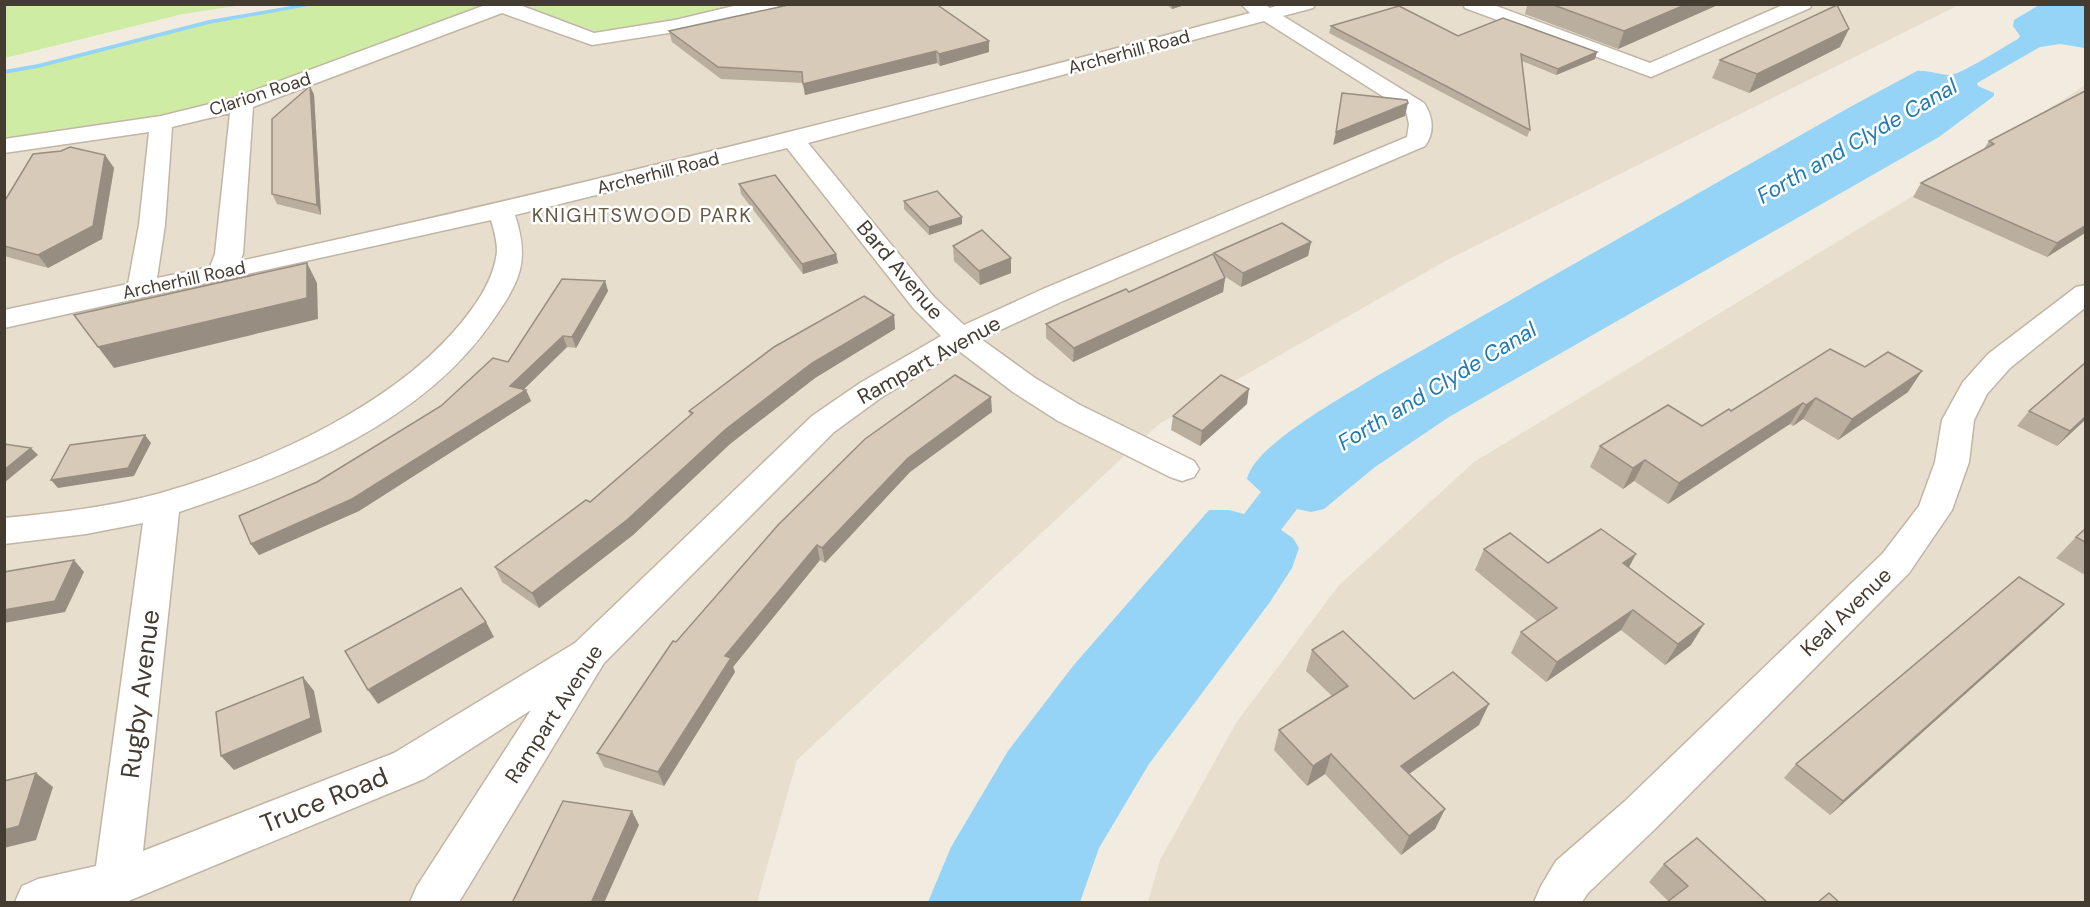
<svg xmlns="http://www.w3.org/2000/svg" width="2090" height="907" font-family="'DM Sans',sans-serif">
<style>
.residential{fill:#e7dece}
.green{fill:#cfeca4}
.water{fill:#95d4f7}
.lines{fill:none;stroke-linecap:round;stroke-linejoin:round}
.stream{fill:#95d4f7;fill-rule:evenodd}
.minor-casing{stroke:#c1b6a5;stroke-width:3}
.minor{fill:#fff;fill-rule:evenodd}
.wall{fill:#baae9e}
.shaded-wall{fill:#978d81}
.building{fill:#d8cab8;stroke:#978d81;stroke-width:1.5}
.labels{text-anchor:middle;dominant-baseline:central;stroke-width:5;stroke-linejoin:round;paint-order:stroke}
.far-street-label{font-size:18px;fill:#443b31;stroke:#fff}
.far-quarter-label{font-size:20px;letter-spacing:1.5px;fill:#685947;stroke:#fff}
.street-label{font-size:21px;fill:#443b31;stroke:#fff}
.water-label{font-size:22px;font-style:italic;fill:#207bb1;stroke:#fff}
.near-street-label{font-size:26px;fill:#443b31;stroke:#fff}
</style>
<rect width="100%" height="100%" fill="#f2ece0"/>
<g class="residential">
<polygon points="507,5 1959,5 1449,259 1159,424 797,760 757,902 5,902 5,146"/>
<polygon points="2085,85 2085,902 1148,902 1160,860 1236,723 1339,585 1474,462 1954,171"/>
</g>
<g class="green">
<polygon points="5,4 242,4 242,5 183,14 5,58"/>
<polygon points="534,4 746,5 650,25 596,31 534,10"/>
<polygon points="317,5 507,5 242,103 5,146 5,72 38,66 209,22"/>
</g>
<path class="water" d="M2039 5H2085V48L2060 44 2040 47 1977 83 1978 86 1994 93V96L1939 137 1449 417 1375 467 1324 509 1311 512 1297 509 1281 530 1293 538 1299 548 1292 568 1270 602 1149 764 1099 848 1080 902H928L951 847 1008 751 1073 666 1209 510H1229L1244 514 1261 492 1247 479C1255 444 1344 397 1375 377L1850 107 1917 71C1929 70 1938 75 1950 75 1962 74 2005 46 2018 39L2020 36 2013 26 2014 20Z"/>
<g class="lines">
<polygon class="stream" points="303,4 320,4 209,24 38,68 4,74 4,70 38,64 209,20"/>
<defs>
<g id="minor">
<path d="M488 4H517L594 33 675 20 742 4H779L777 8 675 32 592 45 502 13 253 107 243 254 240 261C579 187 915 102 1250 13L1241 4H1264L1270 8 1282 4H1315L1313 8 1283 16 1424 103C1433 117 1435 132 1425 146L1063 301 981 339 1035 378 1080 405 1194 461 1199 469 1194 477 1182 481 1170 477 1058 421 1013 392 959 351 882 397 834 432 604 663 459 902H410L417 886 531 710 424 779 126 902H15L22 886 38 879 96 866 143 523 86 534 4 544V518C57 513 110 507 161 493 269 462 405 402 472 309 484 292 495 273 497 251 497 241 494 230 491 220L4 328V310L128 284 139 225 149 132 4 153V139L161 116 234 98ZM1264 21 1406 111 1409 124 1407 137 1043 289 964 325 934 297 808 143ZM230 113 215 254 210 267 157 278 165 225 172 127ZM787 148 914 309 941 336 860 383 812 416 575 643 394 753 143 851 179 512C293 474 423 423 493 320 520 281 530 262 515 215Z"/>
<polygon points="1463,4 1491,4 1650,63 1785,4 1812,4 1810,8 1651,77 1465,8"/>
<polygon points="2086,285 2086,307 2010,368 1987,394 1974,420 1969,462 1952,510 1909,573 1655,829 1588,893 1582,902 1534,902 1541,886 1556,861 1625,801 1883,553 1919,506 1935,462 1942,420 1963,382 1988,354 2076,287"/>
</g>
</defs>
<use href="#minor" class="minor-casing"/>
<use href="#minor" class="minor"/>
</g>
<g class="wall">
<polygon points="1166,4 1188,4 1172,9"/>
<polygon points="1524,4 1720,4 1618,49 1525,14 1527,6"/>
<polygon points="1331,26 1458,36 1597,52 1595,59 1556,75 1522,61 1530,130 1527,137 1329,33"/>
<polygon points="669,31 989,52 940,66 937,63 805,95 803,83 721,79 672,42"/>
<polygon points="1840,47 1749,93 1712,78 1720,60"/>
<polygon points="310,86 314,95 321,215 277,204 272,194"/>
<polygon points="2085,91 2085,233 2047,257 1913,197 1921,183 1984,149 1989,141"/>
<polygon points="105,155 114,168 102,239 48,268 4,256 4,202"/>
<polygon points="739,184 836,254 838,263 803,274 741,194"/>
<polygon points="904,201 962,224 929,235 904,209"/>
<polygon points="1311,242 1308,256 1241,287 1223,275 1225,278 1223,292 1073,362 1046,338 1046,324 1129,292 1213,254 1214,253"/>
<polygon points="953,246 1011,273 980,285 954,261"/>
<polygon points="605,281 608,291 576,348 567,347 523,390 526,390 531,401 359,511 259,555 251,544 317,482 441,406 508,362"/>
<polygon points="894,315 895,329 815,378 730,444 633,535 539,608 502,582 495,567 590,502 690,416 689,411"/>
<polygon points="1830,349 1908,392 1838,440 1803,419 1793,426 1790,424 1668,504 1634,481 1623,489 1590,467 1600,446 1702,426 1731,411"/>
<polygon points="1247,404 1200,446 1171,430 1173,416"/>
<polygon points="2029,411 2085,420 2057,446 2017,426"/>
<polygon points="992,412 910,472 825,563 820,560 733,667 735,672 664,786 604,767 597,753 676,642"/>
<polygon points="2085,529 2085,575 2056,558 2076,537"/>
<polygon points="1484,549 1548,563 1629,568 1691,645 1665,665 1621,630 1546,682 1511,653 1521,632 1537,621 1475,570"/>
<polygon points="2049,619 1830,815 1784,778 1796,764"/>
<polygon points="1312,650 1414,699 1479,725 1409,774 1445,809 1435,829 1401,855 1325,774 1307,786 1274,750 1279,730 1332,696 1306,671"/>
<polygon points="1664,864 1768,903 1668,901 1649,882"/>
</g>
<g class="shaded-wall">
<polygon points="1172,4 1188,4 1172,9"/>
<polygon points="1687,4 1720,4 1618,49 1624,31"/>
<polygon points="1849,29 1840,47 1749,93 1757,74"/>
<polygon points="989,41 989,52 940,66 939,54"/>
<polygon points="936,51 937,63 805,95 803,84"/>
<polygon points="1597,52 1595,59 1556,75 1558,69"/>
<polygon points="310,86 314,95 321,215 317,205"/>
<polygon points="1408,103 1405,116 1333,145 1336,132"/>
<polygon points="105,155 114,168 102,239 48,268 38,255"/>
<polygon points="962,217 962,224 929,235 929,227"/>
<polygon points="2085,226 2085,233 2047,257 2057,243"/>
<polygon points="1311,242 1308,256 1241,287 1243,273"/>
<polygon points="836,254 838,263 803,274 802,264"/>
<polygon points="1011,258 1011,273 980,285 979,271"/>
<polygon points="307,263 317,283 318,319 114,368 98,347"/>
<polygon points="1225,278 1223,292 1073,362 1074,348"/>
<polygon points="605,281 608,291 576,348 572,337"/>
<polygon points="894,315 895,329 815,378 730,444 633,535 539,608 532,593 726,429 812,363"/>
<polygon points="563,336 567,347 516,397 526,390 531,401 359,511 259,555 251,544 510,386"/>
<polygon points="1922,371 1908,392 1838,440 1852,419"/>
<polygon points="1249,389 1247,404 1200,446 1202,431"/>
<polygon points="991,397 992,412 910,472 825,563 822,548 908,458"/>
<polygon points="1816,398 1803,419 1793,426 1806,405"/>
<polygon points="1803,403 1790,424 1668,504 1679,483"/>
<polygon points="2085,417 2085,420 2057,446 2070,431"/>
<polygon points="145,435 151,443 134,476 58,488 51,480"/>
<polygon points="31,448 38,455 4,483 4,470"/>
<polygon points="1645,460 1634,481 1623,489 1633,468"/>
<polygon points="817,545 820,560 733,667 735,672 664,786 658,772 725,656"/>
<polygon points="1636,554 1625,575 1623,563"/>
<polygon points="74,560 84,572 65,612 4,623 4,610"/>
<polygon points="2064,604 2049,619 1830,815 1843,801"/>
<polygon points="1633,610 1621,630 1546,682 1557,662"/>
<polygon points="486,622 494,637 378,704 368,690"/>
<polygon points="1704,624 1691,645 1665,665 1678,644"/>
<polygon points="303,677 314,691 322,732 234,770 221,756"/>
<polygon points="1489,704 1479,725 1393,785 1401,766"/>
<polygon points="1331,754 1325,774 1307,786 1313,766"/>
<polygon points="36,773 53,787 36,840 4,848 4,830"/>
<polygon points="1445,809 1435,829 1401,855 1409,836"/>
<polygon points="632,811 639,825 604,903 591,903"/>
</g>
<g class="building">
<polygon points="793,4 936,4 989,41 939,54 936,51 803,84 802,72 718,67 669,31"/>
<polygon points="1551,4 1687,4 1624,31"/>
<polygon points="1837,5 1849,29 1757,74 1720,60"/>
<polygon points="1399,6 1458,36 1503,18 1597,52 1558,69 1521,54 1530,130 1331,26"/>
<polygon points="310,86 317,205 272,194 272,119"/>
<polygon points="2085,91 2085,226 2057,243 1921,183 1994,144 1989,141"/>
<polygon points="1342,93 1407,100 1408,103 1336,132"/>
<polygon points="70,147 105,155 93,226 38,255 4,246 4,202 33,154 61,151"/>
<polygon points="775,175 836,254 802,264 739,184"/>
<polygon points="937,191 962,217 929,227 904,201"/>
<polygon points="1282,223 1311,242 1243,273 1214,253"/>
<polygon points="982,230 1011,258 979,271 953,246"/>
<polygon points="1213,254 1225,278 1074,348 1046,324 1126,289 1129,292"/>
<polygon points="307,263 307,298 98,347 74,315"/>
<polygon points="562,279 605,281 572,337 563,336 510,386 526,390 352,499 251,544 239,516 317,482 441,406 493,358 508,362"/>
<polygon points="864,296 894,315 812,363 726,429 627,520 532,593 495,567 586,500 590,502 693,413 689,411 774,347"/>
<polygon points="1830,349 1865,367 1888,352 1922,371 1852,419 1816,398 1806,405 1803,403 1679,483 1645,460 1633,468 1600,446 1668,405 1702,426 1729,409 1731,411"/>
<polygon points="2085,363 2085,417 2070,431 2029,411"/>
<polygon points="955,375 991,397 908,458 822,548 817,545 725,656 731,658 658,772 597,753 673,641 676,642 778,525 865,439"/>
<polygon points="1221,375 1249,389 1202,431 1173,416"/>
<polygon points="145,435 128,468 51,480 70,445"/>
<polygon points="4,444 31,448 4,470"/>
<polygon points="1601,529 1636,554 1623,563 1704,624 1678,644 1633,610 1557,662 1521,632 1557,608 1484,549 1510,533 1548,563"/>
<polygon points="2085,529 2085,542 2076,537"/>
<polygon points="74,560 55,601 4,610 4,572"/>
<polygon points="2019,577 2064,604 1843,801 1796,764"/>
<polygon points="461,588 486,622 368,690 345,651"/>
<polygon points="1343,631 1414,699 1453,672 1489,704 1401,766 1445,809 1409,836 1331,754 1313,766 1279,730 1348,686 1312,650"/>
<polygon points="303,677 311,718 221,756 216,712"/>
<polygon points="36,773 19,826 4,830 4,781"/>
<polygon points="563,801 632,811 591,903 512,903"/>
<polygon points="1697,838 1768,903 1666,903 1688,886 1664,864"/>
<polygon points="1829,893 1840,903 1817,903"/>
</g>
<g class="labels">
<g class="far-street-label">
<text transform="translate(1129 52) rotate(-15)">Archerhill Road</text>
<text transform="translate(260 94) rotate(-18)">Clarion Road</text>
<text transform="translate(658 173) rotate(-14)">Archerhill Road</text>
<text transform="translate(184 280) rotate(-12)">Archerhill Road</text>
</g>
<g class="far-quarter-label">
<text x="642" y="215">KNIGHTSWOOD PARK</text>
</g>
<g class="street-label">
<text transform="translate(900 270) rotate(50)">Bard Avenue</text>
<text transform="translate(929 360) rotate(-29)">Rampart Avenue</text>
<text transform="translate(1846 612) rotate(-44)">Keal Avenue</text>
<text transform="translate(554 714) rotate(-57)">Rampart Avenue</text>
</g>
<g class="water-label">
<text transform="translate(1857 141) rotate(-30)">Forth and Clyde Canal</text>
<text transform="translate(1437 386) rotate(-31)">Forth and Clyde Canal</text>
</g>
<g class="near-street-label">
<text transform="translate(140 694) rotate(-83)">Rugby Avenue</text>
<text transform="translate(324 800) rotate(-22)">Truce Road</text>
</g>
</g>
<rect width="2090" height="907" fill="none" stroke="#443b31" stroke-width="12"/>
</svg>
